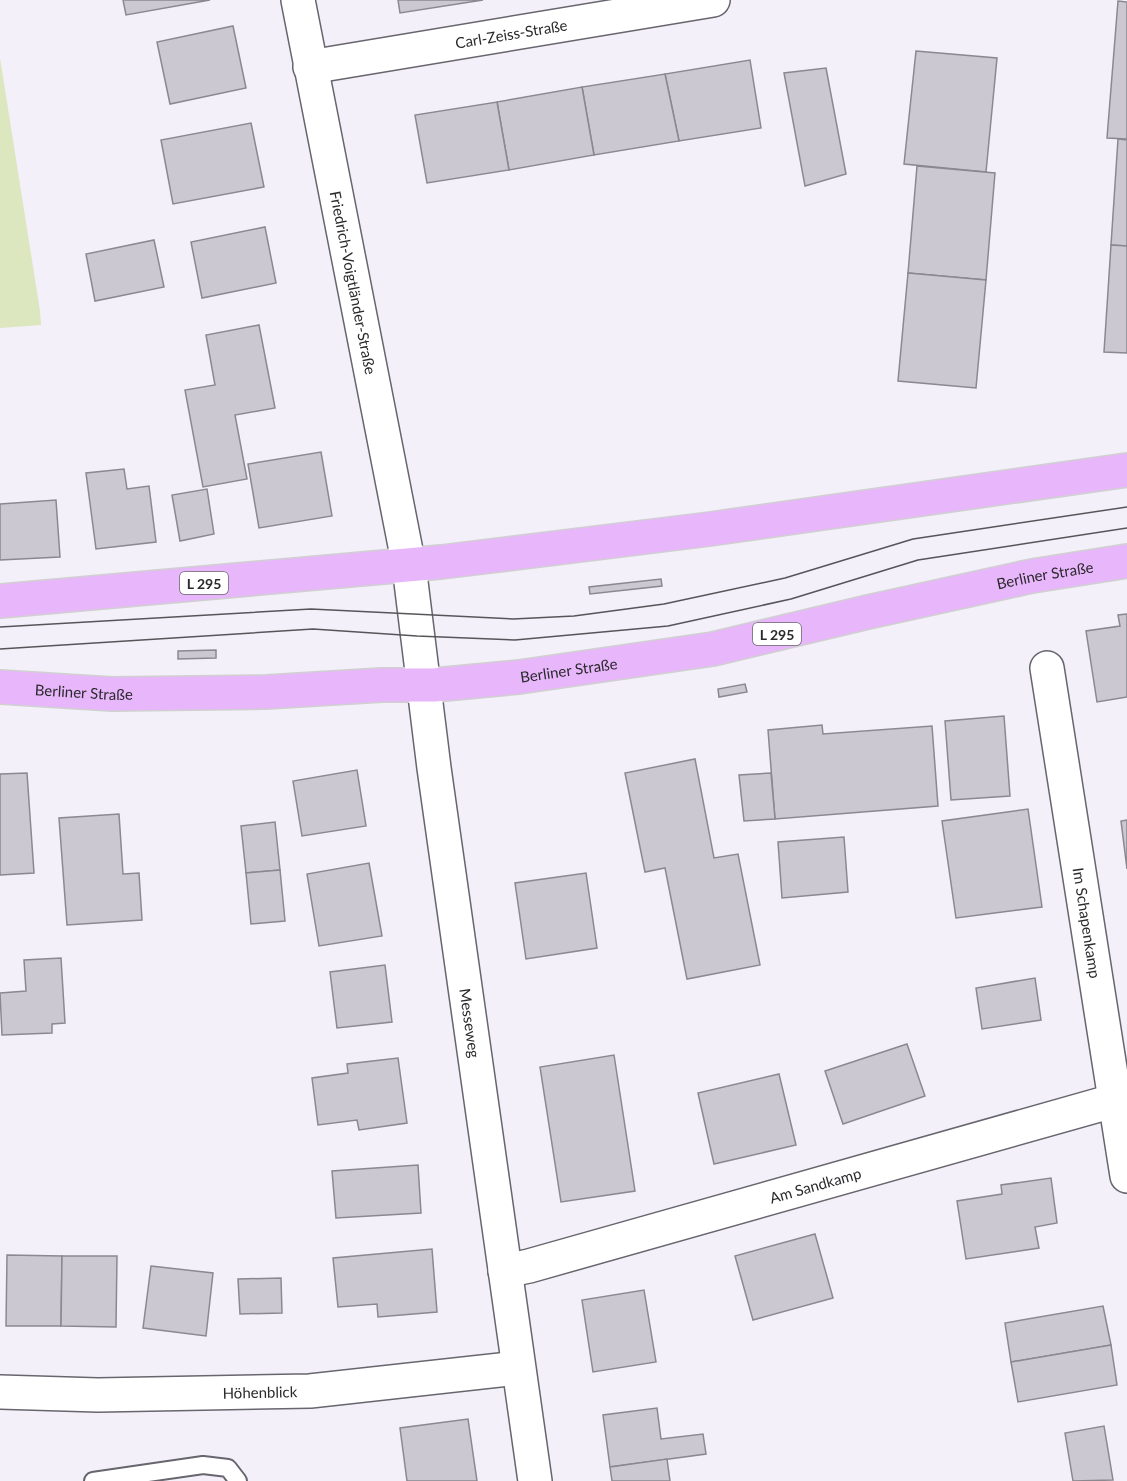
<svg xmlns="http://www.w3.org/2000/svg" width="1127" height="1481" font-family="Lato,sans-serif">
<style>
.green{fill:#dce6bf}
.building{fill:#cbc8d1;stroke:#8b8890;stroke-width:1.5}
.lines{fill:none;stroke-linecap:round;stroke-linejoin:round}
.service-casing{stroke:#67656d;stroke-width:20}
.minor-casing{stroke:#67656d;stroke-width:36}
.secondary-casing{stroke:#67656d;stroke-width:36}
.primary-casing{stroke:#d0d0d1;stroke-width:36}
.service{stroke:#fff;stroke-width:16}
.minor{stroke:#fff;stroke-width:33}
.secondary{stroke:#fff;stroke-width:33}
.primary{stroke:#e8b6fa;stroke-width:33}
.tram{stroke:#565559;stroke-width:1.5}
.labels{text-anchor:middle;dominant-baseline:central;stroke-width:6;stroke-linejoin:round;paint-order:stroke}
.shield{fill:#fff;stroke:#6a696b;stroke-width:1.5}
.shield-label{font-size:14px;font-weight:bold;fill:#2a292c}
.street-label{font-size:15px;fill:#2a292c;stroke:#fff}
</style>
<rect width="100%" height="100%" fill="#f3f0f9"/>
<polygon class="green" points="0,58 40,311 41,325 0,328"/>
<g class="building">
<polygon points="123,0 210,0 126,15"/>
<polygon points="398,0 483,0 400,13"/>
<polygon points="1118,1 1127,2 1127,139 1107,138"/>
<polygon points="233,26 246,88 170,104 157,42"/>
<polygon points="916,51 997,58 986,172 904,164"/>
<polygon points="750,60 761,128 679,141 665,74"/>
<polygon points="826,68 846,174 805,186 784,73"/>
<polygon points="665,74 679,141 594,155 582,87"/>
<polygon points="582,87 594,155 509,170 497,102"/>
<polygon points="497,102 509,170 427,183 415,115"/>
<polygon points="251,123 264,187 173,204 161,140"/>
<polygon points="1118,139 1127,140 1127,246 1111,245"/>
<polygon points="917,166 995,173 986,280 908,273"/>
<polygon points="265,227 276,283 202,298 191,242"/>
<polygon points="154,240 164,287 95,301 86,254"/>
<polygon points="1111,245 1127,246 1127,353 1104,352"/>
<polygon points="908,273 986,280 976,388 898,381"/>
<polygon points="259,325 275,408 235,415 247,479 203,487 185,390 215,385 206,335"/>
<polygon points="321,452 332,516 259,528 248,464"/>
<polygon points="124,469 127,489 149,486 156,542 96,549 86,473"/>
<polygon points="207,489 214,534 180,541 172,495"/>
<polygon points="56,500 60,557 0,560 0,504"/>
<polygon points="661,579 662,586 590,594 589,587"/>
<polygon points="1127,614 1127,697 1097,702 1086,631 1120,626 1118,615"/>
<polygon points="216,650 216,658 178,659 178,651"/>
<polygon points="745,684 747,692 719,697 718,689"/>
<polygon points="1004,716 1010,796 951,800 945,721"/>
<polygon points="822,725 823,734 932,726 938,806 775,819 768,730"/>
<polygon points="695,759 714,858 738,854 760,965 687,979 665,868 645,872 625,773"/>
<polygon points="357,770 366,826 302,836 293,781"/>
<polygon points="27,773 34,873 0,875 0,774"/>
<polygon points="771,773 775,819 744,821 739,775"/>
<polygon points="1028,809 1042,907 956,918 942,821"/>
<polygon points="119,814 123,874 139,873 142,920 67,925 59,818"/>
<polygon points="1127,820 1127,869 1121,821"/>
<polygon points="275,822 280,870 246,873 241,826"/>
<polygon points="844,837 848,892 782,898 778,842"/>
<polygon points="369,863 382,936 319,946 307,874"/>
<polygon points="280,870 285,921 251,924 246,873"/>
<polygon points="586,873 597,948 526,959 515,883"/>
<polygon points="61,958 65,1023 52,1024 52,1033 2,1035 0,993 26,991 24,960"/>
<polygon points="385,965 392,1022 337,1028 330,972"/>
<polygon points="1035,978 1041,1020 982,1029 976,988"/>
<polygon points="907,1044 925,1096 843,1124 825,1071"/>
<polygon points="614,1055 635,1191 561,1202 540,1067"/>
<polygon points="398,1058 407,1123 359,1130 357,1120 318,1125 312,1078 348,1073 347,1064"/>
<polygon points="779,1074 796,1145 714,1164 698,1093"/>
<polygon points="418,1165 421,1213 336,1218 332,1171"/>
<polygon points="1051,1178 1057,1223 1035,1227 1039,1248 966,1259 957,1201 1002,1194 1001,1185"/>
<polygon points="815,1234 833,1298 753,1320 735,1256"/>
<polygon points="432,1249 437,1312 378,1317 377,1304 338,1307 333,1258"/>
<polygon points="7,1255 62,1256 61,1326 6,1326"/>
<polygon points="62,1256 117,1256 116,1327 61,1326"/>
<polygon points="151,1266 213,1273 206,1336 143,1328"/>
<polygon points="281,1278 282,1313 240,1314 238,1279"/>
<polygon points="644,1290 656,1362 593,1372 582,1300"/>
<polygon points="1103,1306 1111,1345 1011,1362 1005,1323"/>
<polygon points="1111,1345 1117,1385 1018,1402 1011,1362"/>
<polygon points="657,1408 661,1439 703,1434 706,1454 610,1467 603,1415"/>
<polygon points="468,1419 477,1481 407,1481 400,1428"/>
<polygon points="1104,1426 1113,1480 1073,1481 1065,1433"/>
<polygon points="667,1459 670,1481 612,1481 610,1467"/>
</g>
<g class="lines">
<defs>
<polyline id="service" points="93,1481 203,1465 228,1468 238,1481"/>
<g id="minor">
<path id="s1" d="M310 67 713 0"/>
<path id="s2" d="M1047 668 1127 1176"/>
<path id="s3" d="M505 1271 529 1266 1127 1097"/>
<path id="s4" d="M0 1392 98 1395 310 1391 518 1368"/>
</g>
<g id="secondary">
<path id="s5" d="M298 0 409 566 434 768 535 1481"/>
</g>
<g id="primary">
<polyline points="0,601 441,562 710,529 1127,470"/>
<path id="s6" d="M0 687 112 694 266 692 382 685H434L519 677 713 649 868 612 1032 576 1127 561"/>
</g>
</defs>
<use href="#service" class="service-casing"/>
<use href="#minor" class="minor-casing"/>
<use href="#secondary" class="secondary-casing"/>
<use href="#primary" class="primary-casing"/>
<use href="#service" class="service"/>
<use href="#minor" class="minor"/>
<use href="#secondary" class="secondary"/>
<use href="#primary" class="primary"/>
<g class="tram">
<polyline points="0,627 311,609 513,619 574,616 664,604 785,578 913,539 1127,507"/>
<polyline points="0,649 313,629 417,636 515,640 668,626 791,599 918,560 1127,528"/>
</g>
</g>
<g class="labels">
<g class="shield">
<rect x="180" y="572" width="48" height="22" rx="4.5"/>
<rect x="753" y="623" width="48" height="22" rx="4.5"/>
</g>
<g class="shield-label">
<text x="204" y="583">L 295</text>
<text x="777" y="634">L 295</text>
</g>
<g class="street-label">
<text stroke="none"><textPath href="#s1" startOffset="204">Carl-Zeiss-Straße</textPath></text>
<text stroke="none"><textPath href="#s5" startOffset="288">Friedrich-Voigtländer-Straße</textPath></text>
<text stroke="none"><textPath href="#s6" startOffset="1056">Berliner Straße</textPath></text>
<text stroke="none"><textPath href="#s6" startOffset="570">Berliner Straße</textPath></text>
<text stroke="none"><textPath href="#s6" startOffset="84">Berliner Straße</textPath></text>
<text stroke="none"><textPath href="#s2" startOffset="258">Im Schapenkamp</textPath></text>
<text stroke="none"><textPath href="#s5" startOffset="1038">Messeweg</textPath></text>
<text stroke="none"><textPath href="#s3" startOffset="322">Am Sandkamp</textPath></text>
<text stroke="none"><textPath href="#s4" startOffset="260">Höhenblick</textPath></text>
</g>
</g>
</svg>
